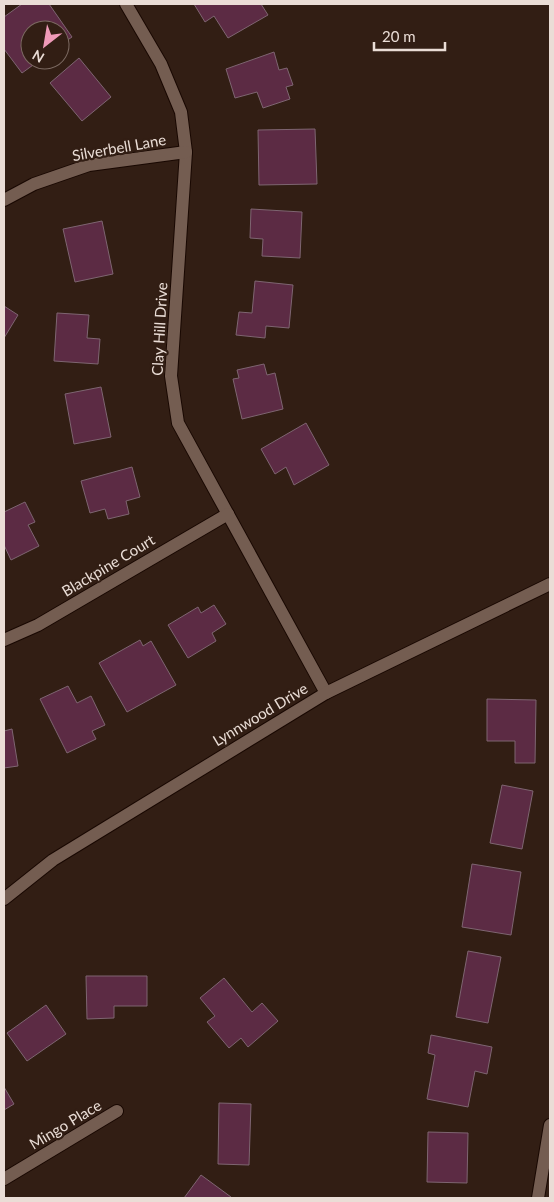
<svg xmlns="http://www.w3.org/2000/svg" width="554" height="1202" font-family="Lato,sans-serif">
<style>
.building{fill:#5c2b44;stroke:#7e6571}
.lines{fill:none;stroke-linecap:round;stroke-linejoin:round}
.street-casing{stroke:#190802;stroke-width:14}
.secondary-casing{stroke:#190802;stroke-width:14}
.street{stroke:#745d51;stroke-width:12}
.secondary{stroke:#745d51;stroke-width:12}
.labels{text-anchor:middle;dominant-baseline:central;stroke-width:4.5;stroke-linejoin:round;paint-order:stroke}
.street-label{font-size:15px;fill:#eaddd6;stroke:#321e14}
</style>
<rect width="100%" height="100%" fill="#321e14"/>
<g class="building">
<polygon points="22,4 49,4 72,37 60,45 60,30 30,30 30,60 40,60 22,73 4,49 4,17"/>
<polygon points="194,4 261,4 268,15 228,38 214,16 205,22"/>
<polygon points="274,52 279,70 287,68 293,85 286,87 290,99 263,108 257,92 235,98 226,69"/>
<polygon points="79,58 111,97 82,121 50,83"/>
<polygon points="315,129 317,184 259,185 258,130"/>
<polygon points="251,209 302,212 300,258 262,256 263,239 250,238"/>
<polygon points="102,221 113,274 75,282 63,229"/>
<polygon points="255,281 293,285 289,328 266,326 265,338 236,335 239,312 252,313"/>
<polygon points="4,306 18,315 4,338"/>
<polygon points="57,313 89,315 87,338 100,339 98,364 54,361"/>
<polygon points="264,364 267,375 275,373 283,409 242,419 233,379 239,378 237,370"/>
<polygon points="101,387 111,437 74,444 65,394"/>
<polygon points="306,423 329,465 294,485 286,467 275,474 261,449"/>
<polygon points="132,467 140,497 126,501 129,514 108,519 105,509 90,513 81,481"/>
<polygon points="25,502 35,522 28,525 39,546 11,560 4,545 4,512"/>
<polygon points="214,605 226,624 212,633 216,641 188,658 168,625 198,607 201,613"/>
<polygon points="140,640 143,646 151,641 176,685 127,712 99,663"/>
<polygon points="68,686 77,703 91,696 105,725 92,731 96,739 67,753 40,699"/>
<polygon points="487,699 536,700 535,763 515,763 515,741 487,741"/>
<polygon points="12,729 18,766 4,768 4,731"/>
<polygon points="502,785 533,791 522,849 490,843"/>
<polygon points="472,864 521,872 511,935 462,927"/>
<polygon points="468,951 501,957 488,1023 456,1017"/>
<polygon points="86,976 147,976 147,1006 114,1006 114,1018 87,1019"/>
<polygon points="224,978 252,1012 262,1003 278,1021 248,1047 241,1038 229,1048 207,1022 215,1016 200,998"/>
<polygon points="46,1005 66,1034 27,1061 7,1033"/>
<polygon points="431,1035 492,1047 487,1074 475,1071 468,1107 427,1099 435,1055 428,1053"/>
<polygon points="4,1087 14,1104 4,1110"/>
<polygon points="219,1103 251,1104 249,1165 218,1164"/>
<polygon points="428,1132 468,1133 467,1183 427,1182"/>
<polygon points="201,1175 231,1197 230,1198 184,1198"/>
</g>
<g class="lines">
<defs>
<g id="street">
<polyline points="126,4 161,64 181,112 186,152 171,376 178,423 326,693"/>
<polyline points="4,200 34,184 89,165 186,152"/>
<polyline points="4,640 38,625 228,514"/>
<polyline points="4,1179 117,1111"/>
<polyline points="538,1198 550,1125"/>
</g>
<polyline id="secondary" points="4,899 53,860 326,693 550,584"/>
</defs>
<use href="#street" class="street-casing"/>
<use href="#secondary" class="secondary-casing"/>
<use href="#street" class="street"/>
<use href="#secondary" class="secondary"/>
</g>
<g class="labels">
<g class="street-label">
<text transform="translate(119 147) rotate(-10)">Silverbell Lane</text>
<text transform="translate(159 329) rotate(-87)">Clay Hill Drive</text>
<text transform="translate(108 565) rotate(-31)">Blackpine Court</text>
<text transform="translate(260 714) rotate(-31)">Lynnwood Drive</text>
<text transform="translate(65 1124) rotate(-31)">Mingo Place</text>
</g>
</g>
<rect width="554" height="1202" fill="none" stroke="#eaddd6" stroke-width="10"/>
<g transform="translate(45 45) rotate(211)"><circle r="24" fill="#321e14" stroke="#7c6a62"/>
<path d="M0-4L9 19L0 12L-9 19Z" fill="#ef9ab8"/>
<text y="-8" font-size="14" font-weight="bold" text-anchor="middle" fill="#eaddd6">N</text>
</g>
<path d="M374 42v8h71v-8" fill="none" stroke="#eaddd6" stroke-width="2.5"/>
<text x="382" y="42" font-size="15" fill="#eaddd6" stroke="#321e14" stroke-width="4" paint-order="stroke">20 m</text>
</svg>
